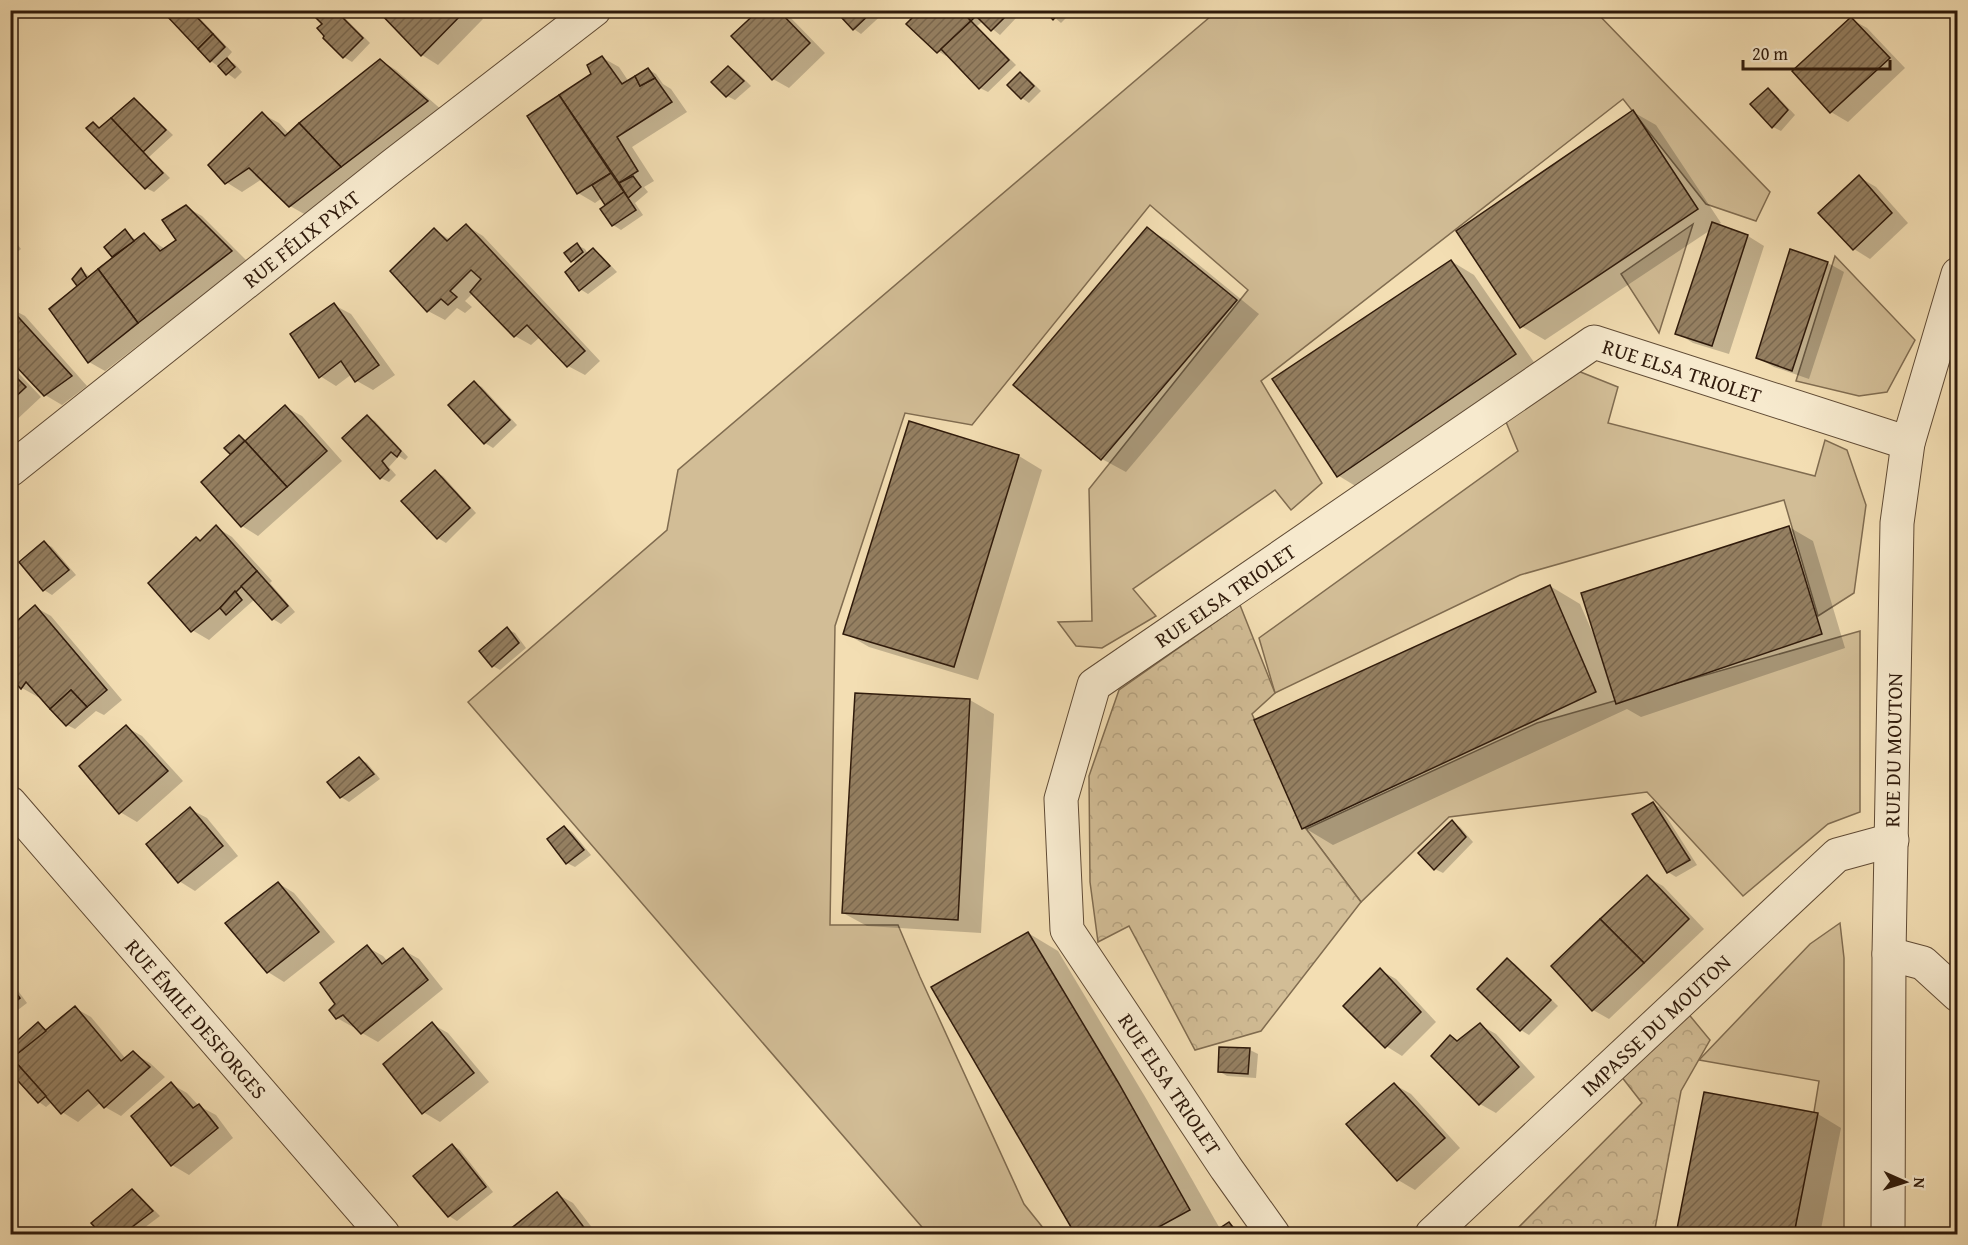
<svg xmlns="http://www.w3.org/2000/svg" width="1968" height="1245" font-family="'Gentium Book Plus',serif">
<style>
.grass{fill:#d2bd96;stroke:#806c50;stroke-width:1.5}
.park{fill:url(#park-crowns);stroke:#806c50;stroke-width:1.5}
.shadow{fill:#0003}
.building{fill:url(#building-hatch);stroke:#2f1a0b;stroke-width:1.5}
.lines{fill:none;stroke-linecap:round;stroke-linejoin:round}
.minor-casing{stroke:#604b35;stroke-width:35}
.tertiary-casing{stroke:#604b35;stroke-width:35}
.minor{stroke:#f7eace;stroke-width:33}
.tertiary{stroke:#f7eace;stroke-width:33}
.labels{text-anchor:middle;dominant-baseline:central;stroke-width:4.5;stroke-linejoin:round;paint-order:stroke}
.street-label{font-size:21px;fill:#2f1a0b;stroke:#f7eace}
</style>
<defs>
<pattern id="park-crowns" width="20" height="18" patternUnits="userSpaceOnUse" patternTransform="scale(1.5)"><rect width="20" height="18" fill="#d2bd96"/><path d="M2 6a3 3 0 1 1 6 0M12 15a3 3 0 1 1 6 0" fill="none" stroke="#b5a280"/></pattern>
<pattern id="building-hatch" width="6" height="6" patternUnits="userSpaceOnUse" patternTransform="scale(1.5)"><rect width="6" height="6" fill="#958062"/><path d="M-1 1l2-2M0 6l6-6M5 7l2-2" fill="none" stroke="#7a684f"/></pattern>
</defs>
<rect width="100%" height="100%" fill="#f3deb3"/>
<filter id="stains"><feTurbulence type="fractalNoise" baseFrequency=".00333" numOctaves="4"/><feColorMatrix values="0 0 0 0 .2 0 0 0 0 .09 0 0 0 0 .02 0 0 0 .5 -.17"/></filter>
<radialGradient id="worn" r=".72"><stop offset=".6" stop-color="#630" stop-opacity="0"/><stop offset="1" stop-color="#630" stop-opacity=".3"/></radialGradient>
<g class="grass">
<polygon points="1217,11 1595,11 1770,192 1756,221 1706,204 1623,99 1261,381 1322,483 1291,510 1275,490 1133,589 1156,616 1102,648 1076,646 1058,622 1092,621 1089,489 1248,290 1150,205 972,425 905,413 835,626 830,925 898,925 920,977 1024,1204 1048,1234 928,1234 468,702 667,530 678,470"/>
<polygon points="1693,224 1659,333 1621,274"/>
<polygon points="1835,256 1915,340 1887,392 1859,396 1796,381"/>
<polygon points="1578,371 1618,387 1608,423 1815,476 1825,440 1847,450 1866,505 1854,593 1818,616 1784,500 1520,575 1275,693 1259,638 1518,451 1504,417"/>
<polygon points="1860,631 1860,812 1828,824 1743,896 1647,792 1449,817 1361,902 1306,829 1537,723"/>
<polygon points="1840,923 1844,958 1844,1234 1794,1234 1819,1081 1699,1060 1810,944"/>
</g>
<g class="park">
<polygon points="1240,605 1275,693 1252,714 1298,818 1361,902 1261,1031 1195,1050 1129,926 1098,942 1090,882 1089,776 1119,690"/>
<polygon points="1686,1011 1710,1040 1681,1091 1654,1234 1512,1234 1642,1103 1621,1076"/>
</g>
<g class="shadow">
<polygon points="170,10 192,10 232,52 226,59 235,64 242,72 235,79 211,61 167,14"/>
<polygon points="322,10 337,10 370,43 352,62 344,57 325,38"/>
<polygon points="382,10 475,10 483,19 438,65 422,55 381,12"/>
<polygon points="761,10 782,10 786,13 825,53 789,88 773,79"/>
<polygon points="836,10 887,10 861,34 854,29"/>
<polygon points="922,10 1011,10 1017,17 1000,35 983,21 977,26 1016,65 988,92 980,88 948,54 946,56 938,51"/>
<polygon points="1046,10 1074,10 1061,23"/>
<polygon points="1941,10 1958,10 1958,20"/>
<polygon points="1851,19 1867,28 1905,68 1848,122 1831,112 1794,71"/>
<polygon points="603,58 619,67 629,82 648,69 656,74 663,84 671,89 687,112 632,147 654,181 644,187 648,192 635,203 643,215 621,230 613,225 606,206 602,198 595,203 578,193 529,117 593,74"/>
<polygon points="380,60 396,70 443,111 306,215 290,206 262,179 242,192 226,182 262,114 279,123 289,134"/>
<polygon points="729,68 737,72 751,86 735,100 727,96"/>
<polygon points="1020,74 1028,78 1041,91 1029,103 1022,98"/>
<polygon points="1768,90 1776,95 1795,115 1781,131 1773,127"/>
<polygon points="134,100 142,105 173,135 149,157 170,178 154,192 146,188 93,124 102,129"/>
<polygon points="1633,112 1656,125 1721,223 1717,226 1748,236 1764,246 1729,354 1693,343 1677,333 1712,229 1545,340 1521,326"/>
<polygon points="1859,177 1876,187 1908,223 1870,259 1854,249"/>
<polygon points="186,207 202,216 247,261 105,371 89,362 80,286 78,285 81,270 91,277 116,257 106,247 125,231 137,241 144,235 165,249 178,240"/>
<polygon points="467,226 483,236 600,361 585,375 568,366 540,337 531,345 515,336 473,293 465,301 472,307 465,313 457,308 445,320 428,311 434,230 451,240"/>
<polygon points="1147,229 1171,242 1259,314 1126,472 1102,459"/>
<polygon points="10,235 21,249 10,258"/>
<polygon points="577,245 585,249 588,254 593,250 601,255 617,272 588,294 580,289 577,263 572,260"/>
<polygon points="1791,251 1828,263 1844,272 1809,379 1774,367 1758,358"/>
<polygon points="1451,261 1474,275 1538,368 1362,490 1339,476 1274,380"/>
<polygon points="334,305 351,314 395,375 373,390 357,381 352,374 336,386 320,376"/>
<polygon points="10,308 25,316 87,386 62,405 45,395 10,358"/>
<polygon points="10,364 41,397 10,426"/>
<polygon points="474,383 482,387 517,425 493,448 485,443 450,405"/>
<polygon points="285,407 302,416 342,461 258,536 242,526 203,482 233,454 240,437 247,441"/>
<polygon points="367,417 375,421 408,457 405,460 399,456 389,467 396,475 389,482 381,478"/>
<polygon points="1019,456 1042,470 978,680 869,647 845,633"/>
<polygon points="435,472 443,476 476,513 446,543 438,538"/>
<polygon points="216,527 232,537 272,581 270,583 295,612 281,624 273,619 255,599 209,640 192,630 202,542"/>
<polygon points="1789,527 1813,541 1845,648 1641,717 1627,709 1333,845 1303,827 1550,586 1580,604 1595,638"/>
<polygon points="44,543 52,547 76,575 52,595 44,590 21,562"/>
<polygon points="35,607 51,616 122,700 104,715 96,711 75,729 67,725 40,695 38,697 22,688"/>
<polygon points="507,629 515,633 526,648 500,670 493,666"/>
<polygon points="970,700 994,714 981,933 867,926 843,913"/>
<polygon points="126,727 142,736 183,781 137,822 120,812"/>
<polygon points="359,759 367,763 380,779 349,802 341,797"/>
<polygon points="1653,804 1661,808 1697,865 1676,877 1668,872 1634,815"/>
<polygon points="190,809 207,818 238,856 195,891 179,881"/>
<polygon points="1452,822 1460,827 1473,842 1443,873 1435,869 1420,853"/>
<polygon points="564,827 572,832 591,855 575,867 567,863"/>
<polygon points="1647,877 1663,886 1704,929 1609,1019 1593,1010"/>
<polygon points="278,883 294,893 335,942 284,982 268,972 227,923"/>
<polygon points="1028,933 1058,951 1147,1100 1219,1227 1205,1234 1077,1234 933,987"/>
<polygon points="367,947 383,956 388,962 403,950 419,959 443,989 378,1042 362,1033 355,1026 353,1027 337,1018 337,1005"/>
<polygon points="1507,960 1515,964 1558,1006 1529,1035 1521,1030 1479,989"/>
<polygon points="1380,970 1396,979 1436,1022 1402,1056 1386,1046"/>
<polygon points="10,985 16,988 27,1003 10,1016"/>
<polygon points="75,1008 91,1017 126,1059 133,1053 150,1063 165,1077 121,1116 105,1107 101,1102 78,1122 62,1112 52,1102 46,1107 39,1102 38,1024 48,1030"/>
<polygon points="432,1024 448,1033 489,1082 440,1122 423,1112"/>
<polygon points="1480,1025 1496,1034 1535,1077 1496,1113 1480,1104 1458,1042"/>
<polygon points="1250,1050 1258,1054 1256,1078 1227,1076 1219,1071"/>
<polygon points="171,1084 187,1093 199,1106 216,1115 233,1138 189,1175 172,1165 133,1116"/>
<polygon points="1395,1085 1411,1094 1460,1148 1415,1190 1398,1180 1348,1125"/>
<polygon points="1706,1094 1818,1114 1841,1128 1820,1234 1678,1234"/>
<polygon points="452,1145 460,1150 493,1192 457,1221 449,1216"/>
<polygon points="132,1191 140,1196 160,1216 136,1234 103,1234 93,1223"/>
<polygon points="557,1194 573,1203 597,1234 506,1234"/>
<polygon points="1230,1224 1248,1234 1214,1234"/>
</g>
<g class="building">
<polygon points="168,10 190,10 213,34 198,49 165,14"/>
<polygon points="319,10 335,10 363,38 343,58 323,38 324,36 317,28 322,24 314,16"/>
<polygon points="380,10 466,10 421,56 379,12"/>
<polygon points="759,10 778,10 810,43 772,80 731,36"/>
<polygon points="834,10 848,10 841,17"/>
<polygon points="848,10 874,10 853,30 841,17"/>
<polygon points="920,10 961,10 971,21 937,53 906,24"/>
<polygon points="961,10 982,10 971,21"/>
<polygon points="982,10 1009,10 1010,12 991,31 976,16"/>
<polygon points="1044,10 1062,10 1053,20"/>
<polygon points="1938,10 1952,10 1949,16"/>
<polygon points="1851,17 1890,58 1830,113 1792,71"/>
<polygon points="971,21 1009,60 979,89 941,49"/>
<polygon points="213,34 225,47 210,62 198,49"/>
<polygon points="602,56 622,84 635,76 640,86 655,78 672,102 617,137 638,171 619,183 559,95 591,74 587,65"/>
<polygon points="227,58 235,67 226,75 218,66"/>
<polygon points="380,59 428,101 341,167 299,123"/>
<polygon points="728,66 744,81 726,97 711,82"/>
<polygon points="648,68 655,78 640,86 635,76"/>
<polygon points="1020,72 1034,86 1021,99 1007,85"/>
<polygon points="1768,88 1788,110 1772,128 1750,104"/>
<polygon points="559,95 611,173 577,194 527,116"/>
<polygon points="134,98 166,130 143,152 111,118"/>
<polygon points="1633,110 1698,209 1520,328 1456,231"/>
<polygon points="262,112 285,136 299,123 341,167 289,207 249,168 225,184 208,165"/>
<polygon points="111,118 163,173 145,189 86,128 93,122 99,128"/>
<polygon points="611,173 624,192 605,205 592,185"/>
<polygon points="1859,175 1892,213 1853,250 1818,213"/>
<polygon points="633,176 641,187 628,198 619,183"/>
<polygon points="624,192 636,210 612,226 600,209"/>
<polygon points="186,205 232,251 138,323 98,269 144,233 160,251 176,240 162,220"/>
<polygon points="1712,222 1748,235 1712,346 1675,334"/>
<polygon points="466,224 585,351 567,367 527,325 514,337 470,292 481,279 471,270 450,291 457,297 448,305 441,299 427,312 390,271 434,228 447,241"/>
<polygon points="1147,227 1237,300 1101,460 1013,385"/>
<polygon points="125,229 134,241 112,257 104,247"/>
<polygon points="577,243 583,252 571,262 564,253"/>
<polygon points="593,248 610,266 579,291 565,272"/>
<polygon points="1790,249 1828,262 1792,371 1756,358"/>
<polygon points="1451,260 1516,354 1337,477 1272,379"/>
<polygon points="81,268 87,278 77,286 72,279"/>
<polygon points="98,269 138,323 88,363 49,309"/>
<polygon points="334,303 379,365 355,382 341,361 319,378 290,334"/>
<polygon points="10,308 72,376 44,396 10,360"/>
<polygon points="10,371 26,387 10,402"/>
<polygon points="474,381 510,420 484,444 448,405"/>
<polygon points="285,405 327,451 287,487 245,441"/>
<polygon points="367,415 401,451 397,457 391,452 382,461 389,470 380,479 342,438"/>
<polygon points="909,421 1019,455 954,667 843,634"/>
<polygon points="239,435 245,441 231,455 224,448"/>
<polygon points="245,441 287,487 241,527 201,482"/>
<polygon points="435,470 470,508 437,539 401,501"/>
<polygon points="216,525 257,571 220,608 191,632 148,583 196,537 200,541"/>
<polygon points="1789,526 1822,634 1616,704 1581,593"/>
<polygon points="44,541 69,570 43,591 19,562"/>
<polygon points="257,571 288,606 272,620 241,586"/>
<polygon points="1550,585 1596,692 1302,829 1254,720"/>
<polygon points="235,591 242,600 226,615 220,608"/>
<polygon points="35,605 107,690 87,707 71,690 50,709 26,682 21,689 10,677 10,627"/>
<polygon points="507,627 519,643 492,667 479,651"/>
<polygon points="71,690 87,707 66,726 50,709"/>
<polygon points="855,693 970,699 958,920 842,913"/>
<polygon points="126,725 168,771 119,814 79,766"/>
<polygon points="359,757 374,774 340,798 327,782"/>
<polygon points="1653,802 1690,860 1667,873 1632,814"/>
<polygon points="190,807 223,846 178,883 146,844"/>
<polygon points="1452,820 1466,837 1434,870 1418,853"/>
<polygon points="564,826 584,850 566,864 547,839"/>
<polygon points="1647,875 1689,919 1644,963 1600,919"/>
<polygon points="278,882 319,932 267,973 225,923"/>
<polygon points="1600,919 1644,963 1592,1011 1551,966"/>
<polygon points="1028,932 1118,1082 1190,1210 1146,1234 1075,1234 931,987"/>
<polygon points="367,945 382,964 403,948 428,980 361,1034 343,1015 336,1019 329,1010 335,1004 320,983"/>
<polygon points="1507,958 1551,1000 1520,1031 1477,989"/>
<polygon points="1380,968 1421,1012 1385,1048 1343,1006"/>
<polygon points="10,985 20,998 10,1006"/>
<polygon points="75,1006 121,1061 133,1051 150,1067 104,1108 88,1090 61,1114 12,1058"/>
<polygon points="38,1022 46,1031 12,1058 46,1096 38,1103 10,1072 10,1047"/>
<polygon points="432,1022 474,1073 422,1114 383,1064"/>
<polygon points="1480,1023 1519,1067 1479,1105 1431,1056 1450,1035 1457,1041"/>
<polygon points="1219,1047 1250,1048 1248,1074 1218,1072"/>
<polygon points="171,1082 193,1108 199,1104 218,1128 171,1166 131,1116"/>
<polygon points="1394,1083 1445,1138 1397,1181 1346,1124"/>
<polygon points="1704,1092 1818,1113 1794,1234 1676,1234"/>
<polygon points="452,1144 486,1187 448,1217 413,1176"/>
<polygon points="132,1189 153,1211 123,1234 101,1234 91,1223"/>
<polygon points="557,1192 589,1234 504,1234"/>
<polygon points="1229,1222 1238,1234 1211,1234"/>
</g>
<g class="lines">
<defs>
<g id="minor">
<path id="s1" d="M10 803 383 1234"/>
<polyline points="1889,954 1923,963 1958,995"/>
<path id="s2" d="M1273 1234 1226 1168 1067 930 1061 799 1094 685 1594 342 1908 443"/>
<path id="s3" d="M1432 1234 1837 855 1892 840"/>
</g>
<g id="tertiary">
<path id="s4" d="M10 470 392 166 594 10"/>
<path id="s5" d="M1888 1234 1889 954 1897 523 1908 443 1958 274"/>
</g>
</defs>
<use href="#minor" class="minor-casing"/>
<use href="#tertiary" class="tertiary-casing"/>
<use href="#minor" class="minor"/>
<use href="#tertiary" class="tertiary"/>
</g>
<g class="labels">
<g class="street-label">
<text stroke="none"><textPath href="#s4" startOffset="372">RUE FÉLIX PYAT</textPath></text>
<text stroke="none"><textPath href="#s2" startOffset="1316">RUE ELSA TRIOLET</textPath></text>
<text stroke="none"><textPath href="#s2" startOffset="776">RUE ELSA TRIOLET</textPath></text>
<text stroke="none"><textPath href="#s5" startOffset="484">RUE DU MOUTON</textPath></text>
<text stroke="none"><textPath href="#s1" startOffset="285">RUE ÉMILE DESFORGES</textPath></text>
<text stroke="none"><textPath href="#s3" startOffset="306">IMPASSE DU MOUTON</textPath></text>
<text transform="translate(1170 1084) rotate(56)">RUE ELSA TRIOLET</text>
</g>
</g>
<rect width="1968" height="1245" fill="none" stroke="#f3deb3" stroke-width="36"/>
<rect x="12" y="12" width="1944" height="1221" fill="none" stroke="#2f1a0b" stroke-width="3"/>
<rect x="18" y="18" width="1932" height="1209" fill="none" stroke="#2f1a0b" stroke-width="1.5"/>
<g transform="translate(1905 1182) rotate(93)" stroke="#f7eace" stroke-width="4.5" paint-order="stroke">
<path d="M0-4.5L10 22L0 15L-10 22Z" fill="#2f1a0b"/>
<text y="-9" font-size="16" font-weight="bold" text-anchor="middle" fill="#2f1a0b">N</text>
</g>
<path d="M1743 60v9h147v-9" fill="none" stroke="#2f1a0b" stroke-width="3"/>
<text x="1752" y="60" font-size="18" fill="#2f1a0b" stroke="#f7eace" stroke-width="4.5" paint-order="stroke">20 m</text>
<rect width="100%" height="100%" filter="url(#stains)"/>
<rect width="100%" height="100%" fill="url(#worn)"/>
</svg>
